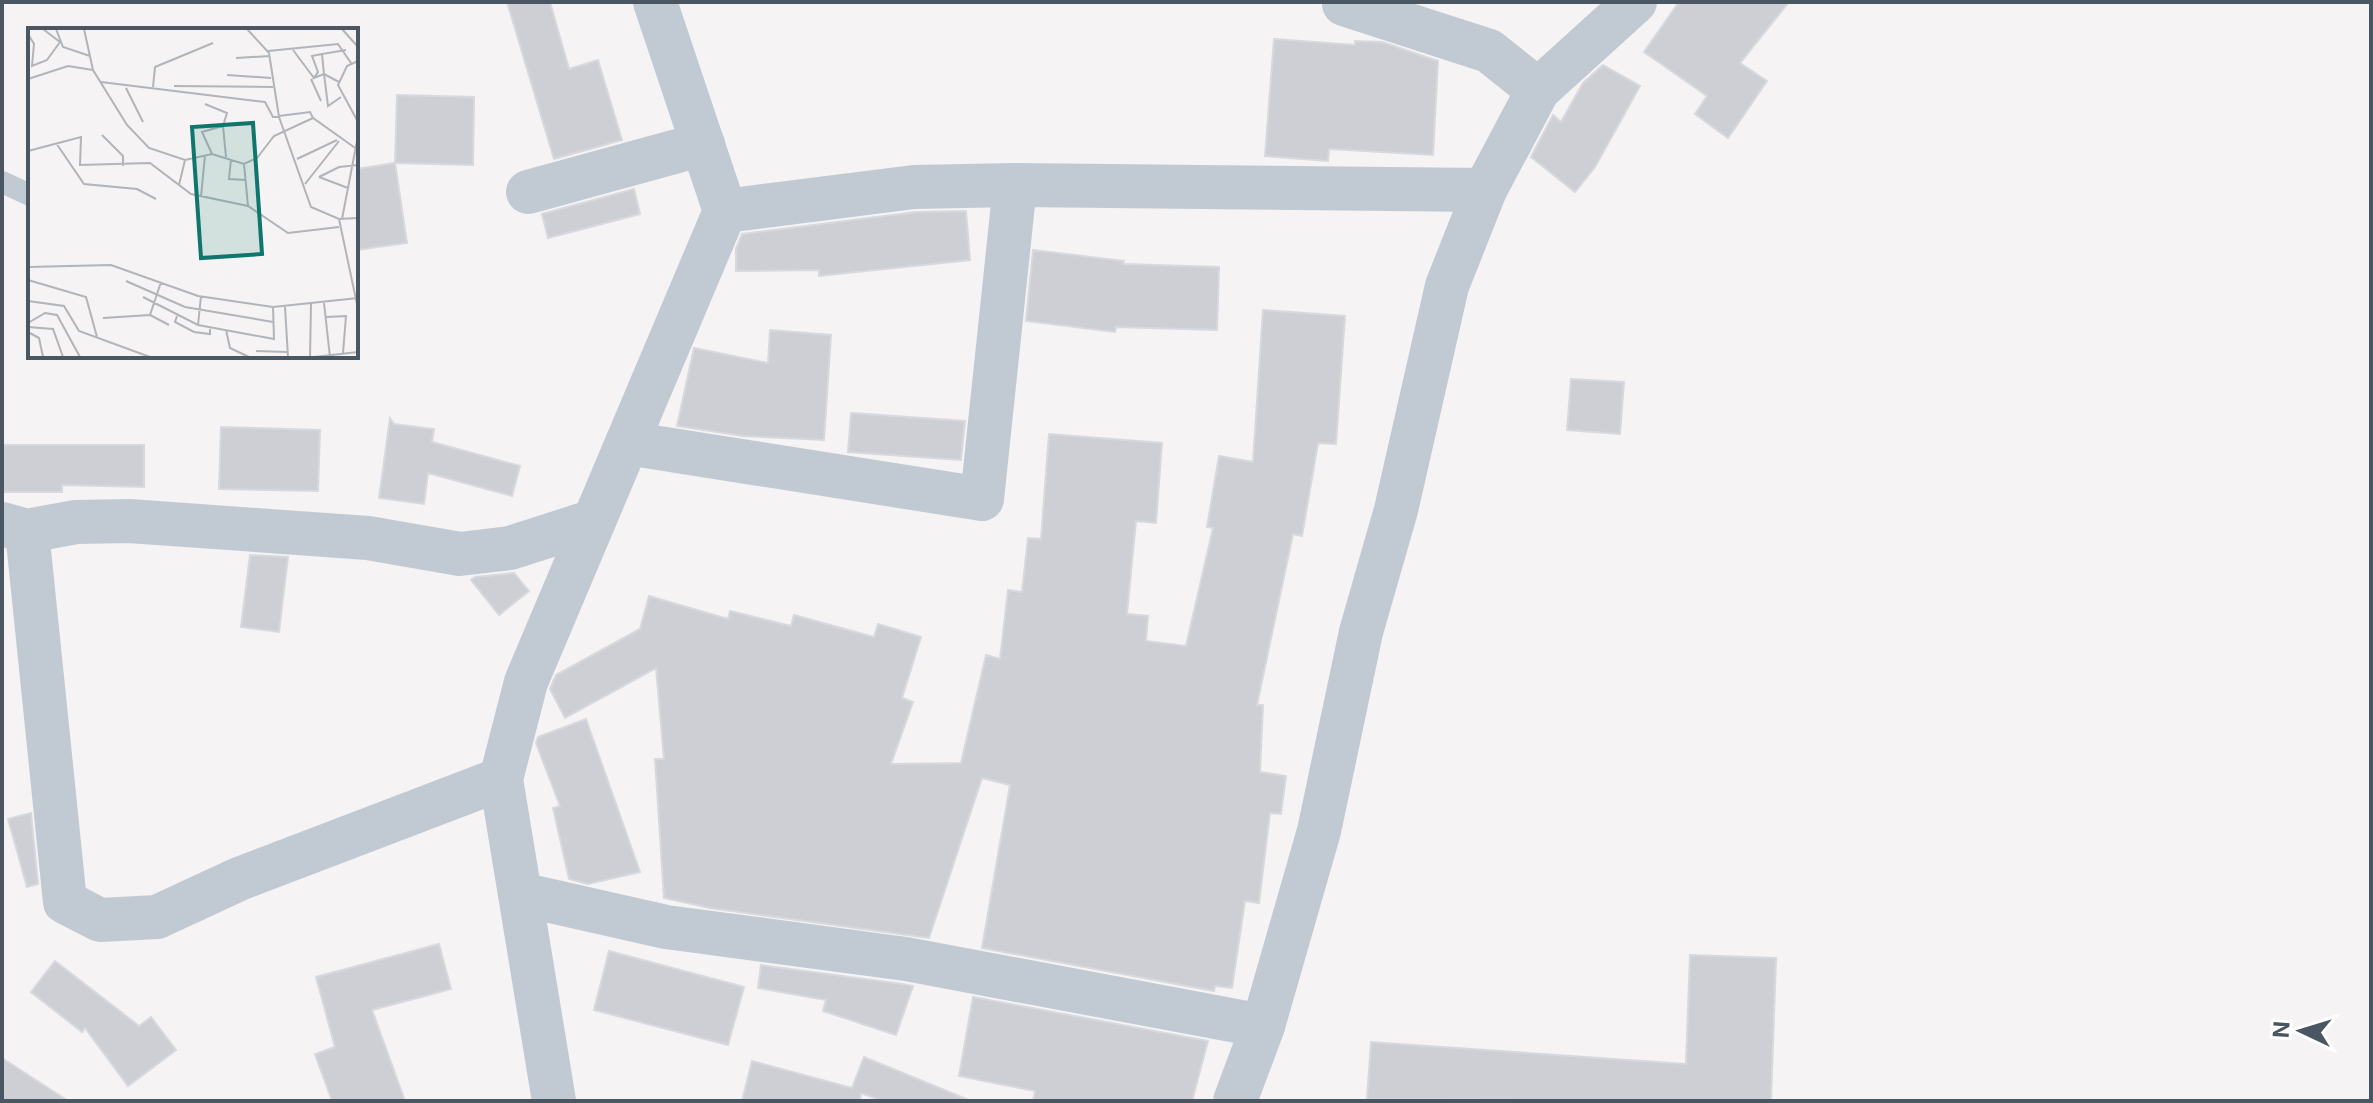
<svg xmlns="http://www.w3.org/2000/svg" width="2373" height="1103" font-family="Inter,sans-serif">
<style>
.building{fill:#cdcfd5;stroke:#d7d9de;stroke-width:2}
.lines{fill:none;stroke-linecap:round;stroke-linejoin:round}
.service{stroke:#c1cad2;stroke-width:22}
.minor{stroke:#c1cad2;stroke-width:44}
.inset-road{fill:none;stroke:#b1b4b9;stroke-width:2}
.view{fill:#0f766e;fill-opacity:0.15;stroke:#0f766e;stroke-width:4}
.inset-edge{fill:none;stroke:#4a5661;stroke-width:4}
</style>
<rect width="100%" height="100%" fill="#f5f3f3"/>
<g class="building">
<polygon points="507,2 550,2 569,69 598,60 622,140 554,159"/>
<polygon points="1679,2 1789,2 1740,63 1767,81 1728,138 1695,114 1707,96 1644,52"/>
<polygon points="1274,39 1355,45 1355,41 1382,42 1438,61 1433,155 1329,149 1328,161 1265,156"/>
<polygon points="1603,65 1640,86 1595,167 1575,192 1531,157 1553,115 1561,122 1583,83"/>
<polygon points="397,95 474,97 473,165 395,163"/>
<polygon points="395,163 407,243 356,250 356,169"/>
<polygon points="634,189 640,214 548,238 542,214"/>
<polygon points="966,211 970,260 819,276 819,270 736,271 736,249 742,234 916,212"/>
<polygon points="1033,250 1124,261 1123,264 1219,267 1217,330 1116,327 1115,332 1026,321"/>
<polygon points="1263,310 1345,316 1336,444 1318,443 1302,536 1293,534 1257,705 1263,705 1260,772 1286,776 1281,814 1270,813 1259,903 1245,901 1232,988 1215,986 1214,991 982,948 1010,785 982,778 929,938 710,908 664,898 655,759 664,759 656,668 565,718 550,689 556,675 640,629 649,596 728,619 730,611 791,626 794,615 874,637 878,624 921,637 902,698 913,702 891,764 961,763 986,655 1000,659 1008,590 1022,592 1028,538 1041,539 1049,434 1162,443 1156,523 1136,521 1127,614 1148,616 1146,641 1186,646 1213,528 1207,527 1219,456 1253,462"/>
<polygon points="770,330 831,335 824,440 743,436 677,426 694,348 768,363"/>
<polygon points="1571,379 1624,382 1620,434 1567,430"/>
<polygon points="851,413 965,421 961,460 848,452"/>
<polygon points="390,418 394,424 434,429 432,442 520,466 512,496 428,473 424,504 379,498"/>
<polygon points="221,427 320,430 318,491 219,489"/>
<polygon points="2,445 144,445 144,487 62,485 62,492 2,492"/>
<polygon points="250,555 288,557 279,632 241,627"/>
<polygon points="514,573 529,591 499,615 471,580 475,577"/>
<polygon points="586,719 640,872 588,884 569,879 553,808 560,806 536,743 538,737"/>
<polygon points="31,813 38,884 27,887 8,819"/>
<polygon points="439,944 451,989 372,1010 405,1101 332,1101 315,1054 335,1047 316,977"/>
<polygon points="609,951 744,987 728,1045 594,1010"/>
<polygon points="1690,955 1776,958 1771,1101 1367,1099 1371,1042 1686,1064"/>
<polygon points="55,961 139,1026 151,1017 176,1050 128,1086 85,1028 82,1032 31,992"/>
<polygon points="761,965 902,984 913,986 896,1035 823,1011 826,1000 758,988"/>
<polygon points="973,997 1208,1041 1192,1101 1033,1101 1035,1091 959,1076"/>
<polygon points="864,1057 971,1101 883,1101 861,1093 860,1101 742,1101 752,1061 852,1088"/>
<polygon points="2,1058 68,1101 2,1101"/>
</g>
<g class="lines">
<polyline class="service" points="2,182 30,195"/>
<g class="minor">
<polyline points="1344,4 1489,51 1538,90"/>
<polyline points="528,192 703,144"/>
<polyline points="725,211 914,187 1015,185 1485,190"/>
<polyline points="627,443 982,499 1015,185"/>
<polyline points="2,524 27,531 65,902 100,920 157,917 239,879 501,779"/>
<polyline points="27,531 76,522 129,521 368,538 460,554 510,548 594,521"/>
<polyline points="520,894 666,927 906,959 1263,1026"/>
<polyline points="554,1101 501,779 526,682 725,211 655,2"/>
<polyline points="1235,1101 1263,1026 1319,831 1361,632 1396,510 1447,286 1485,190 1538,90 1635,2"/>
</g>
</g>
<g transform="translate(28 28)">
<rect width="330" height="330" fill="#f5f3f3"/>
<path class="inset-road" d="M28 1 35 19 62 28M56 1 65 42 99 97 121 120 157 132 184 126 216 136 229 130 246 108 285 90 330 122M219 1 241 25 251 89 283 179 311 191 330 190M314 1 330 19M0 6 6 16 4 38 19 32 32 14 15 1M265 22 286 50M240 23 310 16 323 35M294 26 284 28 290 44 286 50 296 46 300 78 313 69M208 30 242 28M330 33 319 38 310 57 330 94M199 47 243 50M0 51 40 38 65 42M283 51 293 73M73 54 237 74 245 89H251M311 54 296 46 294 26 318 22M146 58 245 59M125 59 127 39 185 15M98 60 115 94M177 76 199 85 195 98 174 104 184 126M251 88 282 84 285 90M195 98 198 129M74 107 95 128V138M28 115 56 156 109 161 128 171M0 123 53 109 52 137 122 135 163 166 220 178 260 205 311 199M203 131 201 151 218 152M269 131 309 112M216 136 220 178M291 149 311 139 330 137M291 149 320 160M277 156 311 113M151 157 157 132M173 169 177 127M311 191 330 281M314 191 330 108M0 239 83 237 170 268 245 279 330 270M0 252 58 269 69 309M98 253 157 279 245 294M133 254 122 287 141 297M115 269 170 297 246 311 245 279M0 273 36 278 51 303 122 329M296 275 302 329M257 279 260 329M149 288 147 294 166 304 182 306V299M298 289 318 288 315 325M75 290 122 287M0 295 17 285 29 287 52 329M170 297 173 268M0 299 25 301 35 329M198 302 202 320 221 329M0 304 11 310 15 329M228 323 259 324M125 329H158M282 329 283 276M286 329 330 324"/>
<path class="view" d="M225 95 234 226 173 230 164 99Z"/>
<rect width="330" height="330" class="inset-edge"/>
</g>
<rect width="2373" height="1103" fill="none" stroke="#4a5661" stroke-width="8"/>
<g transform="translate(2301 1031) rotate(274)" stroke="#ffffff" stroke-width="6" paint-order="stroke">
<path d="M0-6L14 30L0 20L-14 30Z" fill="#4a5661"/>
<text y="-12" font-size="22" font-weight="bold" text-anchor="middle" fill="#4a5661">N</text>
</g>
</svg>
